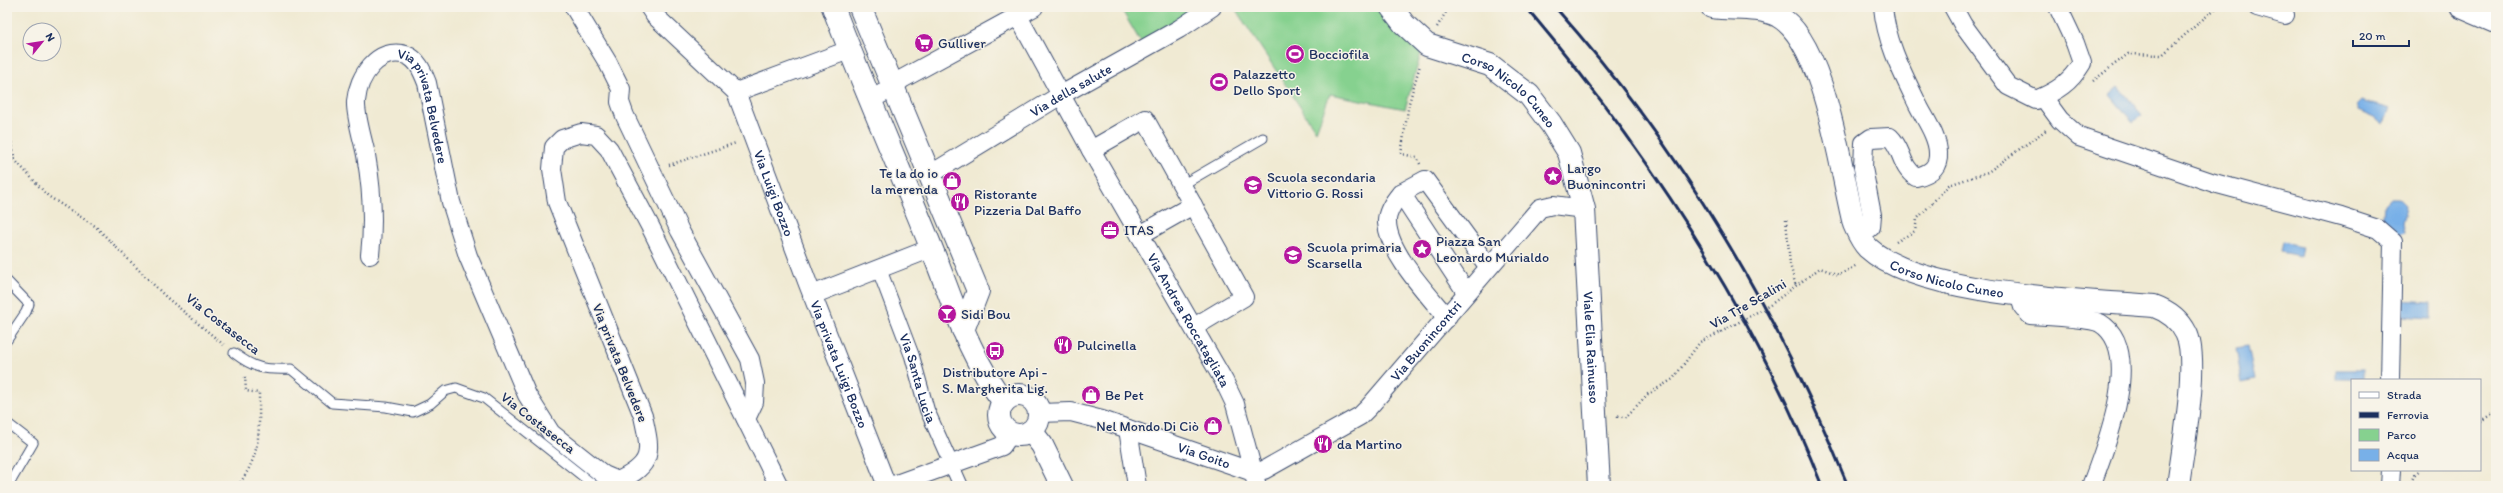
<svg xmlns="http://www.w3.org/2000/svg" width="2503" height="493" font-family="Itim,sans-serif">
<style>
.green{fill:#86d18f;stroke:#508076}
.water{fill:#78b0e8;stroke:#4a70a3}
.lines{fill:none;stroke-linecap:round;stroke-linejoin:round}
.service-casing{stroke:#3b4b70;stroke-width:11}
.pedestrian-casing{stroke:#3b4b70;stroke-width:16}
.minor-casing{stroke:#3b4b70;stroke-width:20}
.tertiary-casing{stroke:#3b4b70;stroke-width:24}
.secondary-casing{stroke:#3b4b70;stroke-width:24}
.path{stroke:#3b4b70;stroke-width:2.5;stroke-dasharray:1 3;stroke-linecap:butt}
.service{stroke:#fff;stroke-width:9}
.pedestrian{stroke:#fff;stroke-width:14}
.minor{stroke:#fff;stroke-width:18}
.tertiary{stroke:#fff;stroke-width:22}
.secondary{stroke:#fff;stroke-width:22}
.rail{stroke:#1b2f5e;stroke-width:3}
.path-bridge{stroke:#3b4b70;stroke-width:2.5;stroke-dasharray:1 3;stroke-linecap:butt}
.labels{text-anchor:middle;dominant-baseline:central;stroke-width:3;stroke-linejoin:round;paint-order:stroke}
.poi-label{font-size:14px;fill:#1b2f5e;stroke:#f7f3e8;text-anchor:start}
.street-label{font-size:14px;fill:#1b2f5e;stroke:#f7f3e8}
</style>
<rect width="100%" height="100%" fill="#f7f3e8"/>
<filter id="ink" filterUnits="userSpaceOnUse"><feTurbulence type="fractalNoise" baseFrequency=".025" numOctaves="2"/><feDisplacementMap in="SourceGraphic" scale="8" xChannelSelector="R" yChannelSelector="G"/><feConvolveMatrix kernelMatrix="1 2 1 2 8 2 1 2 1" color-interpolation-filters="sRGB"/></filter>
<filter id="wash" filterUnits="userSpaceOnUse"><feTurbulence type="fractalNoise" baseFrequency=".012" numOctaves="4" result="noise"/><feDisplacementMap in="SourceGraphic" scale="16" xChannelSelector="R" yChannelSelector="G"/><feGaussianBlur stdDeviation="0.9" result="paint"/><feColorMatrix in="noise" values="0 0 0 0 0 0 0 0 0 0 0 0 0 0 0 0 0 1.4 0 .05"/><feComposite in="paint" operator="in"/></filter>
<g filter="url(#wash)">
<rect width="100%" height="100%" fill="#f0ead3"/>
<g class="green">
<polygon points="1120,7 1197,7 1143,46"/>
<polygon points="1234,7 1383,7 1422,50 1405,109 1330,94 1316,131"/>
</g>
<g class="water">
<polygon points="2119,87 2142,115 2133,122 2110,95"/>
<polygon points="2361,101 2390,109 2383,124 2375,117 2359,110 2357,105"/>
<polygon points="2391,198 2399,198 2406,205 2402,224 2404,232 2397,235 2382,224 2384,205"/>
<polygon points="2282,242 2302,246 2300,256 2280,252"/>
<polygon points="2399,300 2432,302 2432,318 2399,316"/>
<polygon points="2248,346 2255,380 2242,383 2236,348"/>
<rect x="2336" y="370" width="27" height="9"/>
</g>
</g>
<g filter="url(#ink)">
<g class="lines">
<defs>
<g id="service">
<polyline points="1182,185 1263,138"/>
<polyline points="7,281 29,304 26,312 7,340"/>
<path d="M234 353C255 369 264 370 291 369L332 403 386 407 413 412 430 404 445 391 456 388 484 398 595 486"/>
<polyline points="7,423 33,443 8,486"/>
</g>
<g id="pedestrian">
<path id="s1" d="M879 269 912 356 927 410 961 486"/>
</g>
<g id="minor">
<polyline points="574,7 608,63 621,89 620,102 625,116 680,231 750,359 755,383 754,402 746,419"/>
<path id="s2" d="M649 7 655 16 736 92 808 284 887 486"/>
<path d="M1953 7 1963 25 2008 86 2036 100C2057 91 2070 83 2082 63L2075 43 2058 7"/>
<polyline points="2257,7 2285,15"/>
<path id="s3" d="M1018 16 1091 150 1224 381 1235 404 1257 486"/>
<polyline points="736,92 849,50"/>
<polyline points="2043,97 2060,120 2079,137 2214,183 2341,217 2378,229 2393,242 2390,380"/>
<polyline points="870,100 894,87 902,79 1034,7"/>
<polyline points="1091,150 1145,119 1244,297 1194,327"/>
<path id="s4" d="M931 174 1061 95 1179 29 1212 7"/>
<path d="M1401 193C1395 200 1386 213 1387 223 1389 254 1428 294 1447 318"/>
<polyline points="1140,235 1193,205"/>
<path d="M1859 236 1871 227 1872 215 1863 168 1864 143 1871 138 1890 137C1903 149 1900 166 1916 177 1929 174 1939 168 1938 153 1938 137 1925 119 1918 105 1903 74 1886 42 1883 7"/>
<path id="s5" d="M370 255C374 221 372 189 366 155 363 140 355 115 356 101 358 77 378 46 406 55 418 59 423 73 427 83L451 202 468 256 527 395 551 433 604 475 618 481C654 464 651 452 643 416L557 202 552 169 554 147 562 139 581 133 596 135 609 149 650 226 779 486"/>
<polyline points="1466,292 1401,193 1425,180 1488,266"/>
<path d="M2019 294 2023 307 2030 315C2044 316 2090 318 2100 323 2145 350 2105 449 2091 486"/>
<polyline points="812,295 932,248"/>
<path id="s6" d="M1039 413 1071 412 1102 420 1253 472 1264 470 1360 416 1369 407 1540 208 1553 205 1584 209"/>
<polyline points="1128,429 1137,486"/>
<polyline points="891,486 1002,446 1011,433"/>
<polyline points="2390,486 2391,470"/>
</g>
<g id="tertiary">
<path d="M833 7C864 88 899 167 931 247 953 301 968 356 1004 402"/>
<polyline points="860,7 978,291 963,330"/>
<circle cx="1019" cy="415" r="20"/>
<polyline points="1031,431 1042,445 1062,486"/>
</g>
<g id="secondary">
<path id="s7" d="M1391 7 1404 24 1427 45 1490 65 1529 95 1551 124 1569 153 1584 209 1599 486"/>
<path id="s8" d="M1712 7C1734 10 1758 6 1778 16 1825 42 1841 174 1854 224 1858 233 1861 241 1868 248 1920 296 2083 300 2154 306 2168 311 2179 319 2186 333 2200 359 2182 454 2178 486"/>
<polyline points="2461,7 2496,22"/>
</g>
</defs>
<use href="#service" class="service-casing"/>
<use href="#pedestrian" class="pedestrian-casing"/>
<use href="#minor" class="minor-casing"/>
<use href="#tertiary" class="tertiary-casing"/>
<use href="#secondary" class="secondary-casing"/>
<g class="path">
<polyline points="1437,27 1449,7"/>
<polyline points="2093,81 2128,54 2162,55 2217,7"/>
<polyline points="7,123 15,160"/>
<polyline points="7,156 15,160 48,196 95,226 166,297 224,345"/>
<polyline points="1420,164 1417,157 1401,154 1409,103 1420,65"/>
<polyline points="669,165 736,143"/>
<polyline points="1786,220 1790,264 1796,287"/>
<polyline points="1896,242 1915,231 1917,219 1949,185 1988,172 2046,130"/>
<polyline points="1770,305 1820,268 1839,275 1857,265"/>
<polyline points="1617,418 1617,415 1625,418 1648,394 1673,379 1700,342 1721,332"/>
<polyline points="2480,421 2496,412"/>
<polyline points="2409,485 2414,475 2420,470"/>
<path d="M238 486C262 453 259 431 259 393L246 391 245 376"/>
</g>
<use href="#service" class="service"/>
<use href="#pedestrian" class="pedestrian"/>
<use href="#minor" class="minor"/>
<use href="#tertiary" class="tertiary"/>
<use href="#secondary" class="secondary"/>
<g class="rail">
<path d="M1526 7C1647 150 1753 311 1822 486"/>
<path d="M1555 7C1680 147 1778 312 1848 486"/>
</g>
<polyline class="path-bridge" points="1721,332 1770,305"/>
</g>
</g>
<defs>
<symbol id="supermarket-disc" viewBox="-11 -11 22 22"><circle r="9.5" fill="#b5179e" stroke="#f7f3e8"/><path d="M-6-5.5h2.5l.6 2H6L4.5 2H-2.5L-4.4-4H-6ZM-1.5 3.2a1.3 1.3 0 1 0 .1 0ZM3 3.2a1.3 1.3 0 1 0 .1 0Z" fill="#fff"/></symbol>
<symbol id="stadium-disc" viewBox="-11 -11 22 22"><circle r="9.5" fill="#b5179e" stroke="#f7f3e8"/><path d="M0-5a6.5 5 0 1 0 0 10a6.5 5 0 1 0 0-10ZM-3.5-1.8h7v3.6h-7Z" fill="#fff"/></symbol>
<symbol id="sight-disc" viewBox="-11 -11 22 22"><circle r="9.5" fill="#b5179e" stroke="#f7f3e8"/><path d="M0-6L1.8-2.2L6-1.7L2.9 1.2L3.7 5.4L0 3.3L-3.7 5.4L-2.9 1.2L-6-1.7L-1.8-2.2Z" fill="#fff"/></symbol>
<symbol id="shop-disc" viewBox="-11 -11 22 22"><circle r="9.5" fill="#b5179e" stroke="#f7f3e8"/><path d="M-5-2.5h2.3a2.7 3.5 0 0 1 5.4 0H5L5.5 6h-11ZM-1.5-2.5h3a1.5 2.3 0 0 0-3 0Z" fill="#fff"/></symbol>
<symbol id="school-disc" viewBox="-11 -11 22 22"><circle r="9.5" fill="#b5179e" stroke="#f7f3e8"/><path d="M0-5L7-2L0 1L-7-2ZM-4 1L0 2.5L4 1V4Q0 6-4 4Z" fill="#fff"/></symbol>
<symbol id="restaurant-disc" viewBox="-11 -11 22 22"><circle r="9.5" fill="#b5179e" stroke="#f7f3e8"/><path d="M-5-6h1v4h1v-4h1v4h1v-4h1v5L-1.5 .5V6h-2V.5L-5-1ZM5-6V6H3V1.5H1.5Q1.5-4 5-6Z" fill="#fff"/></symbol>
<symbol id="office-disc" viewBox="-11 -11 22 22"><circle r="9.5" fill="#b5179e" stroke="#f7f3e8"/><path d="M-6-3h4V-5.5h4V-3h4V5H-6ZM-1-4.5V-3h2v-1.5ZM-6 0V1H6V0Z" fill="#fff"/></symbol>
<symbol id="bar-disc" viewBox="-11 -11 22 22"><circle r="9.5" fill="#b5179e" stroke="#f7f3e8"/><path d="M-6-5H6L.8 .8V4.5H3.5V6h-7V4.5H-.8V.8Z" fill="#fff"/></symbol>
<symbol id="bus-disc" viewBox="-11 -11 22 22"><circle r="9.5" fill="#b5179e" stroke="#f7f3e8"/><path d="M-5-6H5V4H4V6H2V4H-2V6H-4V4H-5ZM-3.5-4V0h7V-4ZM-3.5 1.2v1.5H-2V1.2ZM2 1.2v1.5H3.5V1.2Z" fill="#fff"/></symbol>
</defs>
<g fill-rule="evenodd">
<use href="#supermarket-disc" x="913" y="32" width="22" height="22"/>
<use href="#stadium-disc" x="1284" y="43" width="22" height="22"/>
<use href="#stadium-disc" x="1208" y="71" width="22" height="22"/>
<use href="#sight-disc" x="1542" y="165" width="22" height="22"/>
<use href="#shop-disc" x="941" y="170" width="22" height="22"/>
<use href="#school-disc" x="1242" y="174" width="22" height="22"/>
<use href="#restaurant-disc" x="949" y="191" width="22" height="22"/>
<use href="#office-disc" x="1099" y="219" width="22" height="22"/>
<use href="#sight-disc" x="1411" y="238" width="22" height="22"/>
<use href="#school-disc" x="1282" y="244" width="22" height="22"/>
<use href="#bar-disc" x="936" y="303" width="22" height="22"/>
<use href="#restaurant-disc" x="1052" y="334" width="22" height="22"/>
<use href="#bus-disc" x="984" y="340" width="22" height="22"/>
<use href="#shop-disc" x="1080" y="384" width="22" height="22"/>
<use href="#shop-disc" x="1202" y="415" width="22" height="22"/>
<use href="#restaurant-disc" x="1312" y="433" width="22" height="22"/>
</g>
<g class="labels">
<g class="poi-label">
<text x="938" y="43">Gulliver</text>
<text x="1309" y="54">Bocciofila</text>
<text x="1233" y="74">Palazzetto<tspan x="1233" dy="16">Dello Sport</tspan></text>
<text x="1567" y="168">Largo<tspan x="1567" dy="16">Buonincontri</tspan></text>
<text x="938" y="173" text-anchor="end">Te la do io<tspan x="938" dy="16">la merenda</tspan></text>
<text x="1267" y="177">Scuola secondaria<tspan x="1267" dy="16">Vittorio G. Rossi</tspan></text>
<text x="974" y="194">Ristorante<tspan x="974" dy="16">Pizzeria Dal Baffo</tspan></text>
<text x="1124" y="230">ITAS</text>
<text x="1436" y="241">Piazza San<tspan x="1436" dy="16">Leonardo Murialdo</tspan></text>
<text x="1307" y="247">Scuola primaria<tspan x="1307" dy="16">Scarsella</tspan></text>
<text x="961" y="314">Sidi Bou</text>
<text x="1077" y="345">Pulcinella</text>
<text x="995" y="372" text-anchor="middle">Distributore Api -<tspan x="995" dy="16">S. Margherita Lig.</tspan></text>
<text x="1105" y="395">Be Pet</text>
<text x="1199" y="426" text-anchor="end">Nel Mondo Di Ciò</text>
<text x="1337" y="444">da Martino</text>
</g>
<g class="street-label">
<text stroke="none"><textPath href="#s4" startOffset="163">Via della salute</textPath></text>
<text stroke="none"><textPath href="#s7" startOffset="148">Corso Nicolo Cuneo</textPath></text>
<text stroke="none"><textPath href="#s5" startOffset="288">Via privata Belvedere</textPath></text>
<text stroke="none"><textPath href="#s2" startOffset="230">Via Luigi Bozzo</textPath></text>
<text stroke="none"><textPath href="#s8" startOffset="407">Corso Nicolo Cuneo</textPath></text>
<text transform="translate(1748 304) rotate(-30)">Via Tre Scalini</text>
<text stroke="none"><textPath href="#s3" startOffset="349">Via Andrea Roccatagliata</textPath></text>
<text transform="translate(223 324) rotate(38)">Via Costasecca</text>
<text stroke="none"><textPath href="#s6" startOffset="445">Via Buonincontri</textPath></text>
<text stroke="none"><textPath href="#s7" startOffset="435">Viale Elia Rainusso</textPath></text>
<text transform="translate(620 363) rotate(68)">Via privata Belvedere</text>
<text stroke="none"><textPath href="#s2" startOffset="413">Via privata Luigi Bozzo</textPath></text>
<text stroke="none"><textPath href="#s1" startOffset="116">Via Santa Lucia</textPath></text>
<text transform="translate(538 423) rotate(38)">Via Costasecca</text>
<text stroke="none"><textPath href="#s6" startOffset="172">Via Goito</textPath></text>
</g>
</g>
<rect width="2503" height="493" fill="none" stroke="#f7f3e8" stroke-width="24"/>
<rect x="2351" y="379" width="130" height="92" fill="#f7f3e8" stroke="#9fa5b1"/>
<rect x="2359" y="392" width="20" height="6" fill="#ffffff" stroke="#9fa5b1"/>
<text x="2387" y="399" font-size="12" fill="#1b2f5e">Strada</text>
<rect x="2359" y="412" width="20" height="6" fill="#1b2f5e" stroke="#9fa5b1"/>
<text x="2387" y="419" font-size="12" fill="#1b2f5e">Ferrovia</text>
<rect x="2359" y="429" width="20" height="12" fill="#86d18f" stroke="#9fa5b1"/>
<text x="2387" y="439" font-size="12" fill="#1b2f5e">Parco</text>
<rect x="2359" y="449" width="20" height="12" fill="#78b0e8" stroke="#9fa5b1"/>
<text x="2387" y="459" font-size="12" fill="#1b2f5e">Acqua</text>
<g transform="translate(42 42) rotate(60)"><circle r="19" fill="#f7f3e8" stroke="#9fa5b1"/>
<path d="M0-3L7 15L0 10L-7 15Z" fill="#b5179e"/>
<text y="-6" font-size="11" font-weight="bold" text-anchor="middle" fill="#1b2f5e">N</text>
</g>
<path d="M2353 40v6h56v-6" fill="none" stroke="#1b2f5e" stroke-width="2"/>
<text x="2359" y="40" font-size="12" fill="#1b2f5e" stroke="#f7f3e8" stroke-width="3" paint-order="stroke">20 m</text>
</svg>
